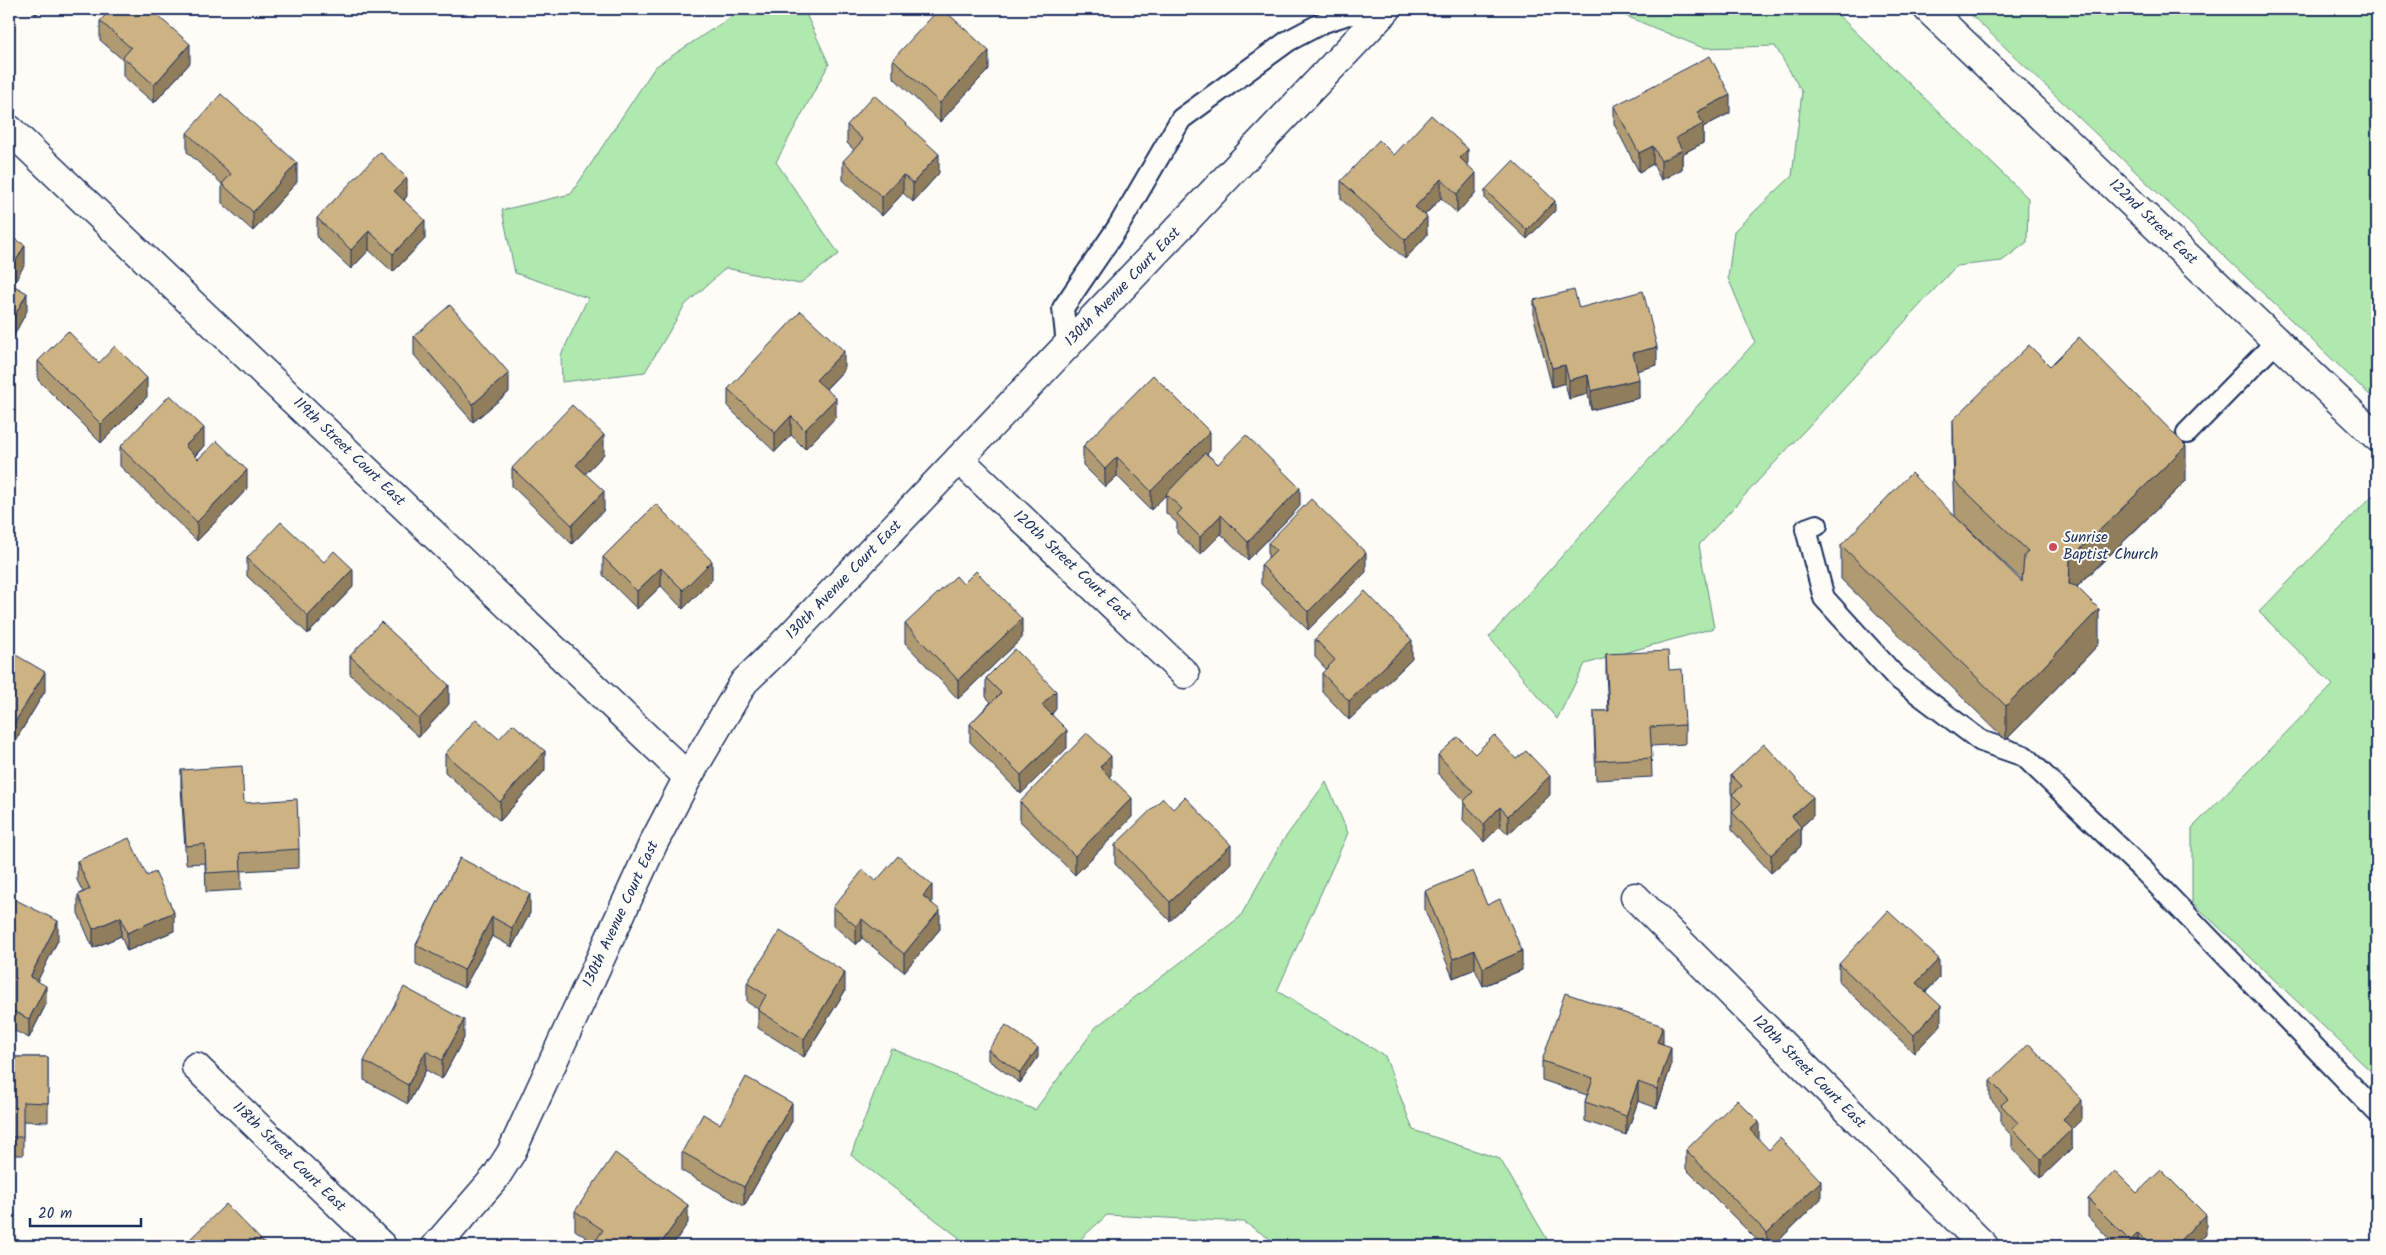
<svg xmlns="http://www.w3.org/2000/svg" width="2386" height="1255" font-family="Kalam,sans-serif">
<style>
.green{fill:#b0e9ad;stroke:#668c86}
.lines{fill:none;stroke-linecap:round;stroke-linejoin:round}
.service-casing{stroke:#1b2f5e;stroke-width:24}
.minor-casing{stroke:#1b2f5e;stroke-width:31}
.secondary-casing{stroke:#1b2f5e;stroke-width:31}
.service{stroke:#fdfcf7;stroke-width:20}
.minor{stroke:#fdfcf7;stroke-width:28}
.secondary{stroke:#fdfcf7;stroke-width:28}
.wall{fill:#b09a71;stroke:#1b2f5e}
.shaded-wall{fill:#907d5c;stroke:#1b2f5e}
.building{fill:#cdb383;stroke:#1b2f5e}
.poi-dot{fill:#d1495b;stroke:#fdfcf7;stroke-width:2}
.labels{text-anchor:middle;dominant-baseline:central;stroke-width:4;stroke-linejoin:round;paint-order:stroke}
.street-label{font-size:15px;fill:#1b2f5e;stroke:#fdfcf7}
.poi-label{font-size:15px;fill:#1b2f5e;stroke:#fdfcf7;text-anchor:start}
</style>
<rect width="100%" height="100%" fill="#fdfcf7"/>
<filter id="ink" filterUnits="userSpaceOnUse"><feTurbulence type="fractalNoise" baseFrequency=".02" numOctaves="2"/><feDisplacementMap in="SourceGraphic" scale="10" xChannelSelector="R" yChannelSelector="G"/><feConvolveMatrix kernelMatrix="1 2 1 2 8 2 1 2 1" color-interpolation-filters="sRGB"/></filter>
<g filter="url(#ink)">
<g class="green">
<polygon points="743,9 814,9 806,14 829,64 776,162 839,254 799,284 726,268 685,305 645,372 562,382 561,355 588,298 515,273 502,210 571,194 655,67"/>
<polygon points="1609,9 1832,9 2028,198 2027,242 2002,261 1956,266 1699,545 1714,628 1585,664 1557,719 1489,637 1755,342 1728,278 1734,231 1792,176 1802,92 1775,46 1703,48"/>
<polygon points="1965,9 2377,9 2377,402"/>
<polygon points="2373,495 2377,501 2377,1077 2192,902 2192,828 2333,685 2259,612"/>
<polygon points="1326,782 1348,833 1277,991 1385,1056 1413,1130 1500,1159 1551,1246 1281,1246 1244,1222 1107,1215 1073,1246 970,1246 851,1155 891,1048 1035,1110 1096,1027 1240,917 1282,842"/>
</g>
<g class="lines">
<defs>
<g id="service">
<polyline points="1067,345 1063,308 1118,227 1181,119 1288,41 1324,22 1348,14 1380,16"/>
<polyline points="2187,433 2277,341"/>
<polyline points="1817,525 1806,529 1824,598 1896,677 1981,741 2024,756 2145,872 2377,1112"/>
</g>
<g id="minor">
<polyline points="9,129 688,777"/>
<polyline points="959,459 1185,674"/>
<polyline points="1635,897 1984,1246"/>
<polyline points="196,1067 382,1246"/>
<polyline points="436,1246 495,1178 511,1153 654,842 688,777 744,682 782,645 1387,9"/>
</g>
<polyline id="secondary" points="1928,9 2377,437"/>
</defs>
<use href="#service" class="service-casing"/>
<use href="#minor" class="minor-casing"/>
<use href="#secondary" class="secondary-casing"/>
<use href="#service" class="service"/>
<use href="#minor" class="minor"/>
<use href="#secondary" class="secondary"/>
</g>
<g class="wall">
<polygon points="30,9 42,9 36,15"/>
<polygon points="100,21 190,63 154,103 123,76 123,60 100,40"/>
<polygon points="893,59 989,69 940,122 893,77"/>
<polygon points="1614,106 1730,113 1703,127 1703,143 1682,154 1682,169 1661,180 1653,164 1639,172 1614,124"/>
<polygon points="847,125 939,173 913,202 903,193 882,216 843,180 843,161 854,150 847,143"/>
<polygon points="187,133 297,182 253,231 222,203 222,184 187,152"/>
<polygon points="1394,155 1468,166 1476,192 1457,213 1441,198 1425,215 1427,235 1405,259 1341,199 1341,181"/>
<polygon points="1485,190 1555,211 1527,239 1485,199"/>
<polygon points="407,196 404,200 425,239 393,272 369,250 351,269 317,237 317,218"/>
<polygon points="1534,300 1579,308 1657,365 1637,370 1639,398 1591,410 1588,394 1569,399 1565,383 1552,387 1534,318"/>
<polygon points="414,336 509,392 473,422 414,355"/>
<polygon points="38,361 99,363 147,397 101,443 38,380"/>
<polygon points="2050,366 2186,481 2077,587 2099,644 2006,740 1841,579 1841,545 2022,582 2022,580 1955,516 1953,454 1953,420"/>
<polygon points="844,370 826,389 836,417 805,449 791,435 775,452 728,407 728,389"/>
<polygon points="204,446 195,456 198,459 247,489 197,541 120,466 120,447"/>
<polygon points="1083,446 1210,451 1207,454 1218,464 1300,506 1248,560 1221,534 1200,555 1177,533 1177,523 1166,513 1166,495 1151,510 1117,476 1105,487 1083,465"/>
<polygon points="604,454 585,474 604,510 572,544 512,486 512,468"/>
<polygon points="656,504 712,580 683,609 661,586 637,609 603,575 603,557"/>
<polygon points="1268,543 1366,572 1308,630 1261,584 1261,565 1268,559"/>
<polygon points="247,558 324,562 353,587 308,634 247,576"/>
<polygon points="963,584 1022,638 958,699 905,643 905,624"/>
<polygon points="1315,639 1412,659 1349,720 1322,691 1322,673 1326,669 1315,657"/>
<polygon points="9,651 45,691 11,748 9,747"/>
<polygon points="1606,654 1669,670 1685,725 1685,744 1651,746 1652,777 1596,780 1594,730 1594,711 1608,711 1606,672"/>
<polygon points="350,656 449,704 419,737 350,674"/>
<polygon points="986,678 1056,709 1052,714 1067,748 1021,794 970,742 970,724 991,702 986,697"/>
<polygon points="499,739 545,770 500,821 445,772 445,754"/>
<polygon points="1475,754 1550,795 1508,834 1500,826 1484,842 1463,820 1464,801 1438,774 1438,755"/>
<polygon points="181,770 244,803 299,849 299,868 241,871 241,890 206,892 205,863 186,864 181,788"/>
<polygon points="1111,775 1110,776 1132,817 1075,875 1020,821 1020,802"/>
<polygon points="1731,775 1813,816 1801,827 1801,846 1771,873 1732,830 1732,795 1731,793"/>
<polygon points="1173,809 1231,863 1170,921 1115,864 1115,845"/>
<polygon points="460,858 530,913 512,947 492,936 464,988 416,964 416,945"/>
<polygon points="77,861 147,876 174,931 127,951 121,936 93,948 78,913 78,895 83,892 77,880"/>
<polygon points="876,881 932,904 940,929 904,972 862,938 856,945 833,925 833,907"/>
<polygon points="1425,891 1487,905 1522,970 1483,986 1475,969 1453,978 1425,910"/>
<polygon points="9,899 58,940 37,981 46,1004 29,1038 9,1028"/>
<polygon points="1839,964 1939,978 1926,992 1941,1025 1914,1053 1839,982"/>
<polygon points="747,983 845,991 804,1057 758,1028 758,1009 747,1002"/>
<polygon points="464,1038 442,1079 426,1070 408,1104 364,1080 364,1061"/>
<polygon points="1663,1044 1671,1066 1657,1108 1638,1101 1626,1135 1585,1121 1585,1102 1587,1095 1542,1080 1542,1061"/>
<polygon points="988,1050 1038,1057 1020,1083 988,1060"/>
<polygon points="9,1057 48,1057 48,1122 23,1121 23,1155 9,1155"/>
<polygon points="1990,1081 2082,1119 2072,1129 2072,1148 2041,1178 2012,1147 2012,1136 2001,1124 2001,1111 1990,1099"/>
<polygon points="792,1121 744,1206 682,1171 682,1152 720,1124"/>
<polygon points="1686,1150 1769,1150 1821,1199 1773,1246 1763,1246 1686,1169"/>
<polygon points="2137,1193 2206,1234 2193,1246 2116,1246 2088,1217 2088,1199"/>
<polygon points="575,1211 688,1223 594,1243 575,1230"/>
</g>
<g class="shaded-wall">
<polygon points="36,9 42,9 36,15"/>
<polygon points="190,44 190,63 154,103 154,85"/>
<polygon points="989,51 989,69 940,122 940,103"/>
<polygon points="1730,95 1730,113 1703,127 1703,143 1682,154 1682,169 1661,180 1661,161 1676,138 1697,112"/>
<polygon points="1653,146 1653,164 1639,172 1639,153"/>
<polygon points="1468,149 1468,168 1460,158"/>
<polygon points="939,154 939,173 913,202 913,183"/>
<polygon points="297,163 297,182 253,231 253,212"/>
<polygon points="1476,173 1476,192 1457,213 1457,194"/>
<polygon points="903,175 903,193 882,216 882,197"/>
<polygon points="407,178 407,196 394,210 394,191"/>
<polygon points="1441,179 1441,198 1415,225 1415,207"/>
<polygon points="1555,201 1555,211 1527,239 1527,230"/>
<polygon points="1427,217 1427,235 1405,259 1405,240"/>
<polygon points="425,220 425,239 393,272 393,254"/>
<polygon points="369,231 369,250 351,269 351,250"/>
<polygon points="25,245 25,264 9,292 9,273"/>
<polygon points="27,293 27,311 9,345 9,326"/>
<polygon points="1657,347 1657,365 1633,372 1633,353"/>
<polygon points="844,351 844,370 816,399 816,380"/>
<polygon points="1565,365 1565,383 1552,387 1552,368"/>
<polygon points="509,373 509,392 473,422 473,404"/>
<polygon points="1588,375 1588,394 1569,399 1569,380"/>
<polygon points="147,378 147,397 101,443 101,424"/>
<polygon points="1639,379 1639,398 1591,410 1591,391"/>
<polygon points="836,398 836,417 805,449 805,430"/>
<polygon points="791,416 791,435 775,452 775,433"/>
<polygon points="204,428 204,446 185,465 185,446"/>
<polygon points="1210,432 1210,451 1151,510 1151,491"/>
<polygon points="604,435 604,454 576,484 576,465"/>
<polygon points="2186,446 2186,481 2070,593 2069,584 2070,559"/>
<polygon points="1117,457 1117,476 1105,487 1105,469"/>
<polygon points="247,470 247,489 197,541 197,522"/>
<polygon points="1300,488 1300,506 1248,560 1248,542"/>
<polygon points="604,491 604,510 572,544 572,525"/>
<polygon points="1221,515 1221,534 1200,555 1200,537"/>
<polygon points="11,523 11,541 9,544 9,525"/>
<polygon points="1366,553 1366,572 1308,630 1308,612"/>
<polygon points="712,561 712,580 683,609 683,590"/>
<polygon points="661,568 661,586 637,609 637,591"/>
<polygon points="353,569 353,587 308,634 308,616"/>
<polygon points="2099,609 2099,644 2006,740 2006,706"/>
<polygon points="1022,619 1022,638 958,699 958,680"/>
<polygon points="1412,640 1412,659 1349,720 1349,701"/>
<polygon points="45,672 45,691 11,748 11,729"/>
<polygon points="449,685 449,704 419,737 419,719"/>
<polygon points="1056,691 1056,709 1042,723 1042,705"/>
<polygon points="1067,730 1067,748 1021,794 1021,775"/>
<polygon points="545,751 545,770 500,821 500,802"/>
<polygon points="1111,756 1111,775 1100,786 1100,767"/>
<polygon points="1550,776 1550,795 1508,834 1508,816"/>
<polygon points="1813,797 1813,816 1792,835 1792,816"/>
<polygon points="1132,798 1132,817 1075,875 1075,856"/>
<polygon points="1500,807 1500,826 1484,842 1484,824"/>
<polygon points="1801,827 1801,846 1771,873 1771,855"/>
<polygon points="1231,845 1231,863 1170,921 1170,902"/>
<polygon points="932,885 932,904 923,896"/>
<polygon points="530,894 530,913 512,947 512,928"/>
<polygon points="940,910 940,929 904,972 904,954"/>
<polygon points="174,912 174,931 127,951 127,933"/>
<polygon points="121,917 121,936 93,948 93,929"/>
<polygon points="492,917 492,936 464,988 464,970"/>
<polygon points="862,919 862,938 856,945 856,926"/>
<polygon points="58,921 58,940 30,996 30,977"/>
<polygon points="1475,950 1475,969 1453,978 1453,959"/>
<polygon points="1522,951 1522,970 1483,986 1483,968"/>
<polygon points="1939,959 1939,978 1916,1002 1916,983"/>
<polygon points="845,972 845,991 804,1057 804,1039"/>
<polygon points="46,986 46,1004 29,1038 29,1019"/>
<polygon points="1941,1006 1941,1025 1914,1053 1914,1035"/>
<polygon points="464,1020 464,1038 442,1079 442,1060"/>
<polygon points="1663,1026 1663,1044 1657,1042"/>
<polygon points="1671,1047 1671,1066 1657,1108 1657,1089"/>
<polygon points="1038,1048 1038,1057 1020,1083 1020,1073"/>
<polygon points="426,1051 426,1070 408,1104 408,1085"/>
<polygon points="1638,1082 1638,1101 1626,1135 1626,1116"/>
<polygon points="2082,1100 2082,1119 2063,1138 2063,1119"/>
<polygon points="792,1103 792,1121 744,1206 744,1187"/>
<polygon points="1759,1122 1759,1141 1750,1130"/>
<polygon points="2072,1129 2072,1148 2041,1178 2041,1159"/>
<polygon points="1821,1181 1821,1199 1773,1246 1767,1246 1767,1233"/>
<polygon points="688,1205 688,1223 672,1246 659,1246"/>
<polygon points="2206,1215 2206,1234 2193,1246 2174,1246"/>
<polygon points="2138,1233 2138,1246 2130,1246 2130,1241"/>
<polygon points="2160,1240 2160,1246 2154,1246"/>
</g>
<g class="building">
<polygon points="111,9 150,9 190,44 154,85 123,57 131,48 100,21"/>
<polygon points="939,9 943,9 989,51 940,103 893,59"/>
<polygon points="1710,56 1730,95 1697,112 1703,124 1676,138 1682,150 1661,161 1653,146 1639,153 1614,106"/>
<polygon points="221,94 297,163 253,212 222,184 231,174 187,133"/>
<polygon points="874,95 939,154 913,183 903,175 882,197 843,161 863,140 847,125"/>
<polygon points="1431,115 1468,149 1460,158 1476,173 1457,194 1441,179 1415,207 1427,217 1405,240 1341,181 1379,140 1394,155"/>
<polygon points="380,152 407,178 394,191 425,220 393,254 369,231 351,250 317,218"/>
<polygon points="1513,161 1555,201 1527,230 1485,190"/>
<polygon points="9,236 25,245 9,273"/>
<polygon points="9,283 27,293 9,326"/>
<polygon points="1574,290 1579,308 1643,291 1657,347 1633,353 1639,379 1591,391 1588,375 1569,380 1565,365 1552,368 1534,300"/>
<polygon points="450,305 509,373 473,404 414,336"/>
<polygon points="801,311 844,351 816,380 836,398 805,430 791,416 775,433 728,389"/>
<polygon points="68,331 99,363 115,346 147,378 101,424 38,361"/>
<polygon points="2079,337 2186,446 2070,559 2069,584 2076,586 2099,609 2006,706 1841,545 1911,473 2022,582 2024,556 2028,551 1955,481 1953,420 2029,345 2050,366"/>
<polygon points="1153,375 1210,432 1151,491 1117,457 1105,469 1083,446"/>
<polygon points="170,395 204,428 185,446 198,459 217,441 247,470 197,522 120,447"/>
<polygon points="572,405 604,435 576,465 604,491 572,525 512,468"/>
<polygon points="1246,435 1300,488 1248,542 1221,515 1200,537 1177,514 1182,509 1166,494 1205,453 1218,464"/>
<polygon points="1311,499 1366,553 1308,612 1261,565 1276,550 1268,543"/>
<polygon points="656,504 712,561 683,590 661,568 637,591 603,557"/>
<polygon points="281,522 324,562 334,551 353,569 308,616 247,558"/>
<polygon points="976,571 1022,619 958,680 905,624 956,576 963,584"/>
<polygon points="1365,591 1412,640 1349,701 1322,673 1335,660 1315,639"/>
<polygon points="381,622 449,685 419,719 350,656"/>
<polygon points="1015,649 1056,691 1042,705 1067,730 1021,775 970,724 1001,693 986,678"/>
<polygon points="9,651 45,672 11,729 9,728"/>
<polygon points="1668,651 1669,670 1682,669 1685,725 1650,727 1652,758 1596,761 1594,711 1609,711 1606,654"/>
<polygon points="476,719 499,739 513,724 545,751 500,802 445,754"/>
<polygon points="1087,733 1111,756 1100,767 1132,798 1075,856 1020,802"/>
<polygon points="1494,735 1516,759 1526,751 1550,776 1508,816 1500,807 1484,824 1463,802 1473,792 1438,755 1458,737 1475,754"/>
<polygon points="1764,744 1813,797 1792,816 1801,827 1771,855 1732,812 1741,803 1732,794 1742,786 1731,775"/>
<polygon points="242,766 244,803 297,799 299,849 240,853 241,871 206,873 205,844 186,846 181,770"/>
<polygon points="1185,797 1231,845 1170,902 1115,845 1163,798 1173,809"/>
<polygon points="129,838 147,876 155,872 174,912 127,933 121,917 93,929 78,895 90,889 77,861"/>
<polygon points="898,856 932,885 923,896 940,910 904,954 862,919 856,926 833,907 863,870 876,881"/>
<polygon points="460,858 530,894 512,928 492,917 464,970 416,945"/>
<polygon points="1473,871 1487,905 1500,899 1522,951 1483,968 1475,950 1453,959 1425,891"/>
<polygon points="10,897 58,921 30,977 46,986 29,1019 9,1009 9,899"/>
<polygon points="1888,911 1939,959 1916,983 1941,1006 1914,1035 1839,964"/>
<polygon points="780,931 845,972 804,1039 758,1010 766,995 747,983"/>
<polygon points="404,987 464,1020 442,1060 426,1051 408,1085 364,1061"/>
<polygon points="1565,993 1663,1026 1657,1042 1671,1047 1657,1089 1638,1082 1626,1116 1585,1102 1593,1078 1542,1061"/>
<polygon points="1006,1025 1038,1048 1020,1073 988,1050"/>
<polygon points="2029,1044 2082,1100 2063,1119 2072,1129 2041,1159 2012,1128 2018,1123 2001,1105 2008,1099 1990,1081"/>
<polygon points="9,1057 48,1057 48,1103 23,1102 23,1137 9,1137"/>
<polygon points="746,1077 792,1103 744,1187 682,1152 703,1114 720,1124"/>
<polygon points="1737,1100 1759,1122 1750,1130 1769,1150 1780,1138 1821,1181 1767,1233 1686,1150"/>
<polygon points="615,1153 688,1205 659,1246 592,1246 603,1230 575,1211"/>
<polygon points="2161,1170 2206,1215 2174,1246 2166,1246 2160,1240 2154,1246 2150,1246 2138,1233 2130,1241 2088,1199 2115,1171 2137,1193"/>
<polygon points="226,1204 267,1246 183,1246"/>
</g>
</g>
<circle class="poi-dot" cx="2053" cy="547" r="5"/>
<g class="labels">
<g class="street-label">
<text transform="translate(2153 222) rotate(44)">122nd Street East</text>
<text transform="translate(1123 287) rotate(-46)">130th Avenue Court East</text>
<text transform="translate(349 452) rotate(44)">119th Street Court East</text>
<text transform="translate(1072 566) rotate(43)">12Oth Street Court East</text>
<text transform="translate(844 580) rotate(-46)">130th Avenue Court East</text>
<text transform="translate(621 914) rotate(-65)">130th Avenue Court East</text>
<text transform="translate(1809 1072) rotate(45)">120th Street Court East</text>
<text transform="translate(289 1157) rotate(44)">118th Street Court East</text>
</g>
<g class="poi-label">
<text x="2063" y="538">Sunrise<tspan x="2063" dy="17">Baptist Church</tspan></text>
</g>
</g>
<rect width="2386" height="1255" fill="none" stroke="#fdfcf7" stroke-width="30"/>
<rect x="15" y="15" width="2356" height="1225" fill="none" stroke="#1b2f5e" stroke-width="2" filter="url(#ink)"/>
<path d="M30 1218v8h111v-8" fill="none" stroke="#1b2f5e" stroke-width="2.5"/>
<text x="38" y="1218" font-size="15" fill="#1b2f5e" stroke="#fdfcf7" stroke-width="4" paint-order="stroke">20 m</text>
</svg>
